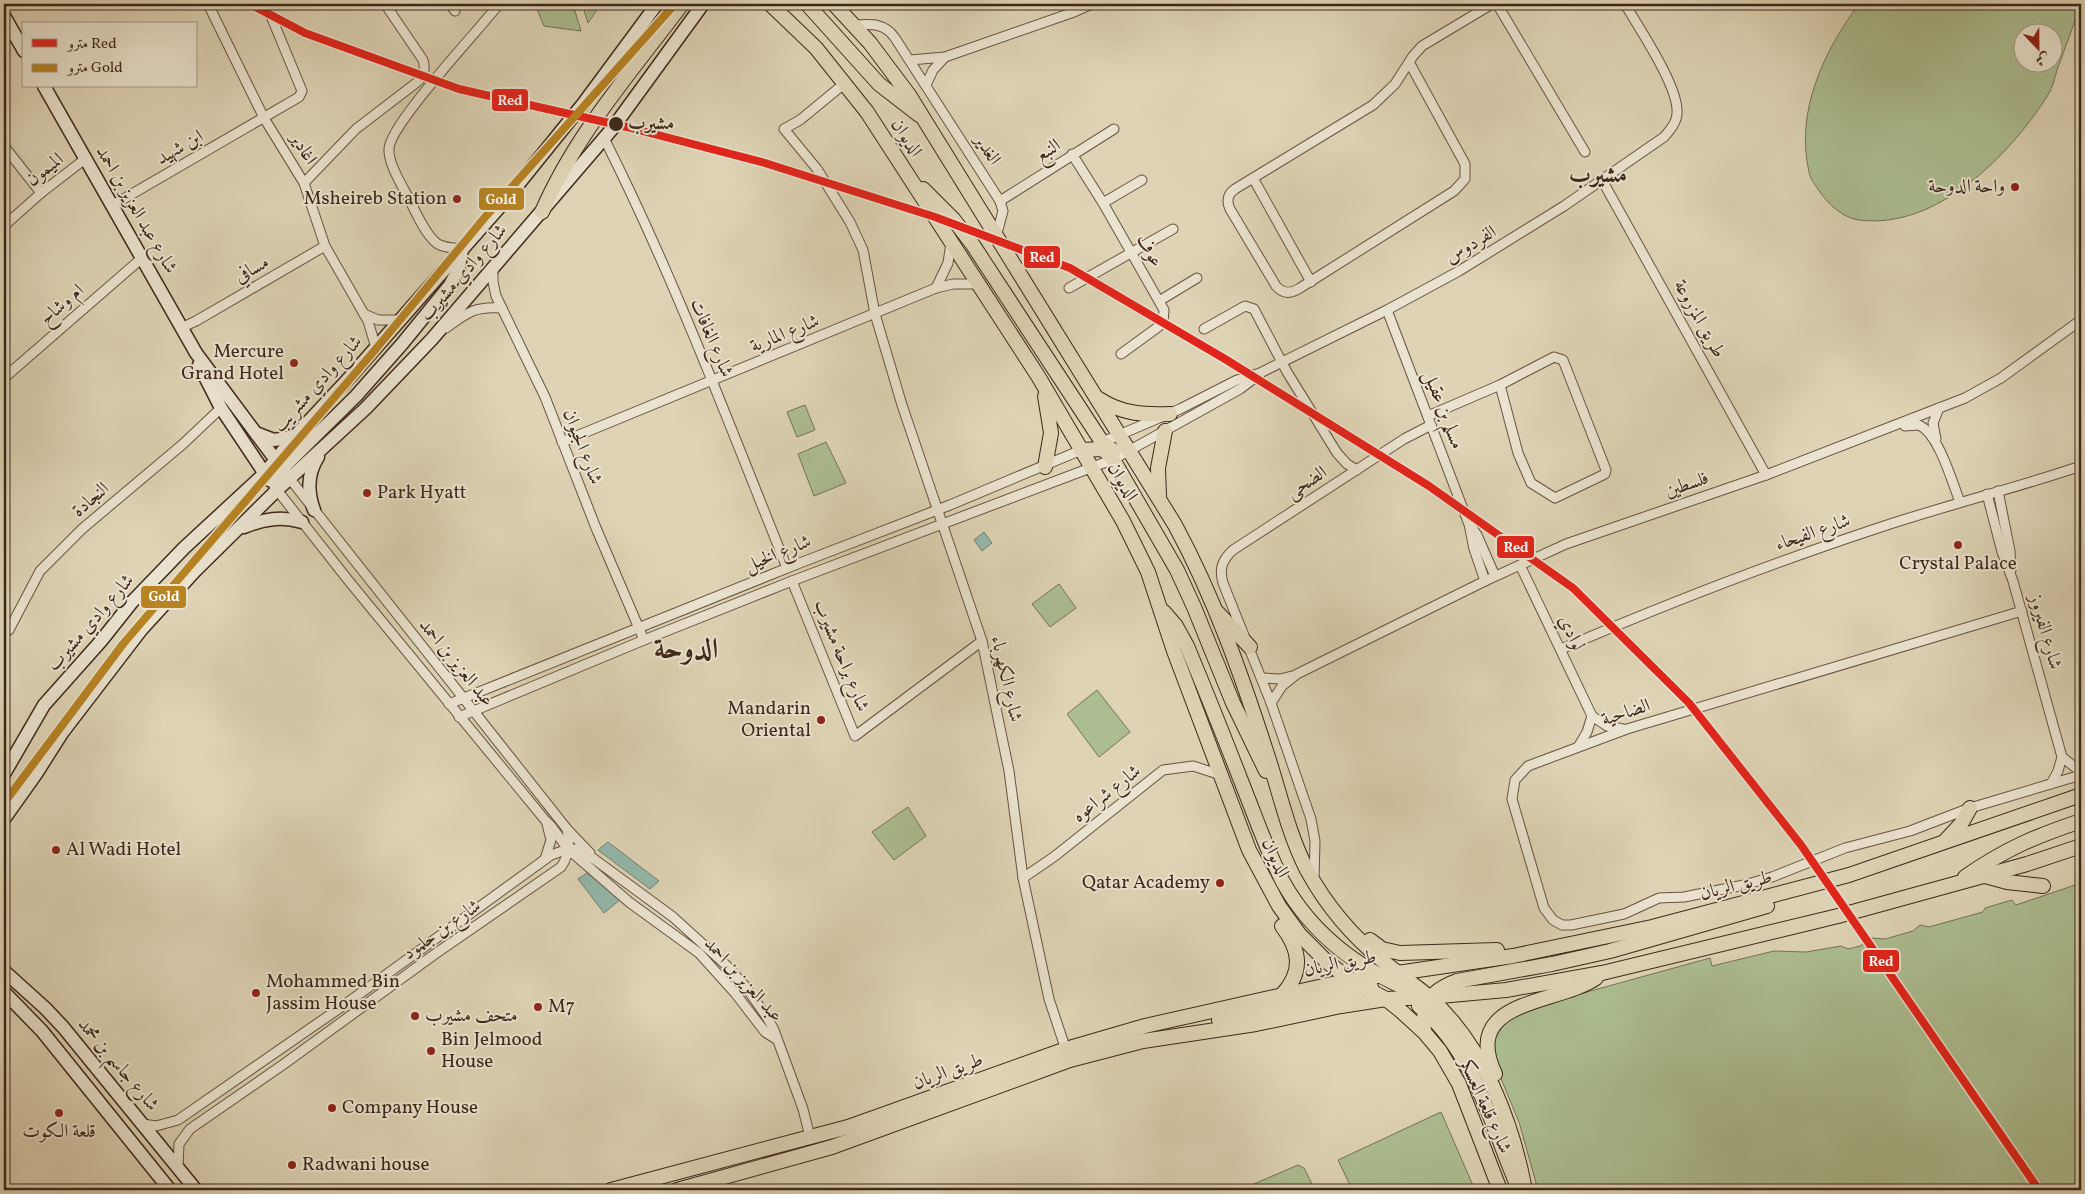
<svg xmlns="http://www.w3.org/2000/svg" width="2085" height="1194" font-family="Vollkorn,Amiri,serif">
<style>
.green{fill:#acbe91;stroke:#747356;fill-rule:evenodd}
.water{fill:#93b8ab;stroke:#717e71}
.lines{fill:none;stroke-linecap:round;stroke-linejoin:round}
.street-casing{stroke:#655341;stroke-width:11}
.secondary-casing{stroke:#3d281a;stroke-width:15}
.primary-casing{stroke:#3d281a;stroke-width:16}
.street{stroke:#eae3cf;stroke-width:9}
.secondary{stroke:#eae3cf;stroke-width:12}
.primary{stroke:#ded4b5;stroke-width:14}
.metro-1-casing{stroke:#eae3cf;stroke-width:11}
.metro-2-casing{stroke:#eae3cf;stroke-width:11}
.metro-1{stroke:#e2251c;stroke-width:8}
.metro-2{stroke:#b78323;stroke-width:8}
.stop-dot{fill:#3d281a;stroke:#eae3cf;stroke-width:2}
.poi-dot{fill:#8f2418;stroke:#eae3cf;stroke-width:2}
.labels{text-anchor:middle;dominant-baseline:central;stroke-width:4;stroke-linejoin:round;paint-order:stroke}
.stop-label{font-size:19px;font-weight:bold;fill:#3d281a;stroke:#eae3cf;text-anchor:start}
.street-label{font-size:19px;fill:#3d281a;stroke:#eae3cf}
.poi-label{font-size:19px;fill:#3d281a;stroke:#eae3cf;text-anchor:start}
.district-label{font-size:24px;font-weight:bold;fill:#3d281a;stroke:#eae3cf}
.town-label{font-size:29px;font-weight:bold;fill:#3d281a;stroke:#eae3cf}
.line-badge{stroke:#eae3cf;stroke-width:2}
.badge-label{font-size:14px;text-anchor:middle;font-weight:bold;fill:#fff}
</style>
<rect width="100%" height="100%" fill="#ded4b5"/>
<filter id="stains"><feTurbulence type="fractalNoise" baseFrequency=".004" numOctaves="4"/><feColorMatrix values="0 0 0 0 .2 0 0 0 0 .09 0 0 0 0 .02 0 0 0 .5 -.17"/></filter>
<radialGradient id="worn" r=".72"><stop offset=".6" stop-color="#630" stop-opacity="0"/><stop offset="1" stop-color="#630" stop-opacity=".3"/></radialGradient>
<g class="green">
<polygon points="535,4 563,4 575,11 581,31 544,26"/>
<polygon points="582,4 601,4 588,23"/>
<path d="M1859 4H2080V6C2073 26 2066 46 2058 67 2055 76 2053 87 2048 95 2010 155 1937 230 1859 220 1843 218 1828 204 1820 192 1816 186 1810 179 1809 172 1795 111 1824 51 1859 4ZM2022 32H2052V62H2022Z"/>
<polygon points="805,405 815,430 797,437 787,412"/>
<polygon points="826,442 846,483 814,496 798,454"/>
<polygon points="1059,584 1076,608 1050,627 1032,604"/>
<polygon points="1097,690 1130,732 1099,757 1067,714"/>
<polygon points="908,807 926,836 894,860 872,832"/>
<polygon points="2081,883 2081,1190 1538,1190 1519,1122 1492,1057 1497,1027 1522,1010 1710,958 1712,966 1774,951 1806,952 1841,946 1848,949 1860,946 1871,938 1885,939 1913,931 1920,925 1929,927 1983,912 1985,908 2012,900 2016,905"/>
<polygon points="1441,1112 1475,1190 1339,1190 1350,1185 1338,1160"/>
<polygon points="1298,1165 1304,1168 1315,1190 1240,1190"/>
</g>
<g class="water">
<polygon points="984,532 992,543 982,551 974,540"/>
<polygon points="608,842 659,881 650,889 598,850"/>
<polygon points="587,873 621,899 604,913 578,879"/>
</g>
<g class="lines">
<defs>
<g id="street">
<polyline points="208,4 264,118 304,183 325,246 368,321 376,348"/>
<polyline points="450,4 455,11"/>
<polyline points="1497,4 1585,152"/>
<path d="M854 25C872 24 885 23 895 38L1000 201 1003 211 996 237"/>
<polyline points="910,60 945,57 1074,12 1092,4"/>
<path d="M1409 62 1465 164V179L1454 191 1300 288C1291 294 1283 294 1276 286L1230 209C1226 200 1228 194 1235 189L1373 105 1395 84 1413 56 1422 46 1492 4"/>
<polyline points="845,83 800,120 784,129 817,169 850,222 863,250 875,314 902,405 982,641 1009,771 1023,878 1049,999 1067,1053"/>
<polyline points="926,85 933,70 945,57"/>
<path d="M604 138C674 277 729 424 787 568"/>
<polyline points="4,146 41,193"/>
<polyline points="1072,154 1103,203 1164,310 1163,322 1158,327 1121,354"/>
<polyline points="1253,178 1311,282"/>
<polyline points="1602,180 1766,475"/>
<path d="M304 183 356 129 416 83C424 77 426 70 423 60L385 4"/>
<polyline points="1000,201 1114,129"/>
<polyline points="1103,203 1142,180"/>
<polyline points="113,205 299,97 302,91 300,86 266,4"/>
<polyline points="4,226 41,193 85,159"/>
<path d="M462 249C455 248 446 248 440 245 429 241 417 215 412 205 405 190 388 165 389 149 389 125 480 29 499 4"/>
<polyline points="493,266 493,282 496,296 545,397 596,528 644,640"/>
<polyline points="936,288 948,263 951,243"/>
<polyline points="1069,288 1173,229"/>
<polyline points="1159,301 1197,278"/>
<polyline points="1387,310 1468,522 1477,535 1495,576"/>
<polyline points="364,314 378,320 400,320"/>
<polyline points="181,328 196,321 325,246"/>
<path d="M446 328C468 312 475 306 502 308"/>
<polyline points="1204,329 1245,306 1254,309 1287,372 1337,453 1347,464 1357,470"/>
<polyline points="4,378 142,258"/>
<polyline points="1428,416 1500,385 1554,357 1563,360 1606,470 1605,474 1555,498 1531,483 1518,453 1500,385"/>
<path d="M1905 426 1919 425C1939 434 1952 482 1960 502"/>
<polyline points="1936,439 1933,423 1939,408"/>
<polyline points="562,442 936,288 953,284 978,284"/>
<path d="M1098 444 1180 409 1237 380 1260 373 1387 310 1459 271 1564 206 1664 137C1670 130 1677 122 1677 113 1679 87 1639 28 1625 4"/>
<polyline points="290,479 567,829 590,853"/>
<polyline points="277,490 348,580 545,820 551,826 568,849"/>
<polyline points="1998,491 2010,551 2011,570"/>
<polyline points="1987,494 2002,552 2013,581 2062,757 2058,771 2051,784"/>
<polyline points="1469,524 1474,549 1485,581"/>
<polyline points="1520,565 1592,716 1607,726 1623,729"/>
<polyline points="792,581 855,736 982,641"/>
<polyline points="2022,611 1627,729 1528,766 1515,780 1512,799 1544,908 1553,920 1562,925 1571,925 1624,914 1659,898 1684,897 1744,885 1772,877 1845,848 1910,831 1970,808 2081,775"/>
<polyline points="4,633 9,630 40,571 82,529 183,444 221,408"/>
<path d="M1561 649C1664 605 1769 564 1875 529 1943 506 2013 489 2081 466"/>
<polyline points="1262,678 1280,679 1292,676"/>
<polyline points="1271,703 1282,686 1297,674 1485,581 1566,544 1766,475 1965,398 2001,378 2081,320"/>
<polyline points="449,704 800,563 950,505 1086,448"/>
<polyline points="459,717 644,640 792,581 1114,459 1240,389 1260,374"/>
<polyline points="1578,747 1587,732 1592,716"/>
<polyline points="2062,757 2081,772"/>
<polyline points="545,859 551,840 547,824"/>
<polyline points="1023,878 1055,856 1163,770 1193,766 1221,775"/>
<path d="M1314 881 1315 841 1311 819 1271 703 1223 583C1219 569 1222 560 1233 550L1404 439 1431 425"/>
<polyline points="776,1039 765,1032 735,993 699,953 629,902 568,849 577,849 594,859 673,917 726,965 745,986 767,1017 774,1030 803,1109 810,1137"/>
<polyline points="143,1124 156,1126 178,1120 347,1003 551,855 568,849"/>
<path d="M178 1168 179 1144 190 1129 284 1064 435 954 561 867C569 856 570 843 567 829"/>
</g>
<g id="secondary">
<polyline points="4,16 24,51"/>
<polyline points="44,86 196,353 290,479"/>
<polyline points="199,365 221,408 269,480"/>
<polyline points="256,433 274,440 294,437"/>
<polyline points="277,490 274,482 282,469 356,396 402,344 450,285 459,268 462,249"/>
<path d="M314 510C307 491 307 474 318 457"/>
<path d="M244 527C264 519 281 516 302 522"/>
<polyline points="4,774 44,705 101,641 132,602 184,548 264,474 294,437 350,377 504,202 583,104 657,4"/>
<polyline points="4,819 36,774 62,733 141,630 195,571 277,490 366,408 432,339 612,129 703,4"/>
<polyline points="4,971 45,1008 63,1027 196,1190"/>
<polyline points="4,992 42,1031 170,1190"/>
</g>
<g id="primary">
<polyline points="770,4 816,48 867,112 1038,376 1123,521 1148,572 1174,651 1249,850 1279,906 1300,935 1325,960 1350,980 1386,999 1401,1011 1424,1032 1440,1051 1459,1084 1500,1190"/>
<polyline points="807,4 879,84 919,115"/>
<path d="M834 4 870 43 909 95 1175 525C1214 597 1242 676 1267 754 1280 793 1288 833 1307 870 1326 905 1352 936 1383 961 1398 974 1414 984 1429 997 1483 1045 1512 1121 1525 1190"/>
<polyline points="923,189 954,220 973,245 1102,442 1114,451"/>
<path d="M542 212C575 135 632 71 682 4"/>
<path d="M1099 399C1122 414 1144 415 1170 414"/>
<polyline points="1082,450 1102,449 1111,456 1177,570 1194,607 1233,703 1266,771"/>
<polyline points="1045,467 1051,433 1045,396"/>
<polyline points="1159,496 1158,468 1165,431"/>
<path d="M1164 612 1176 626 1187 646C1207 694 1226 742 1245 791 1257 821 1268 853 1283 882 1312 934 1360 970 1415 992"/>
<polyline points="1218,613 1250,647"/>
<polyline points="1946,840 1961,824 1970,808"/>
<polyline points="1985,876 2007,882 2043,886"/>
<path d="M1965 877C2005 849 2036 836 2081 821"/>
<path d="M1282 926C1300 950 1304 971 1282 995"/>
<polyline points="1370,940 1382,949 1400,953 1497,950"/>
<path d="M1419 1006C1474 1051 1491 1124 1518 1187"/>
<polyline points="1219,1020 1371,987"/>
<path d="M1424 1032C1422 1003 1430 991 1457 981L1552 964 1610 951 1767 906"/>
<path d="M1495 1074C1460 999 1556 1005 1596 978"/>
<polyline points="611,1190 848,1127 1066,1049 1145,1026 1350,980 1513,956 1652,927 1849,875 2081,795"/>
<polyline points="677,1190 832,1147 1070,1060 1143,1041 1256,1024 1341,1006 1386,999 1429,997 1506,990 1602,973 1838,916 2027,864 2081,846"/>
</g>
</defs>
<use href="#street" class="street-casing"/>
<use href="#secondary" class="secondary-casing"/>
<use href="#primary" class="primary-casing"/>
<use href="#street" class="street"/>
<use href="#secondary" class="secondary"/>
<use href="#primary" class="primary"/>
<defs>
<polyline id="metro-1" points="250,4 305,33 459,89 627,127 765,163 935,217 1070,268 1225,359 1429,486 1573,588 1689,703 1801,845 2039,1190"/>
<polyline id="metro-2" points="4,803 123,644 375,350 486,216 675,4"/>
</defs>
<use href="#metro-1" class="metro-1-casing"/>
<use href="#metro-2" class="metro-2-casing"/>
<use href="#metro-1" class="metro-1"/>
<use href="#metro-2" class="metro-2"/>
</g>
<circle class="stop-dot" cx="616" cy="124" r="8"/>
<g class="poi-dot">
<circle cx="2015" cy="187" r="5"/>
<circle cx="457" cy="199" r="5"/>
<circle cx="294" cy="363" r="5"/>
<circle cx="367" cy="493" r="5"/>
<circle cx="1958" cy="545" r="5"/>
<circle cx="821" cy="720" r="5"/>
<circle cx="56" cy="850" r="5"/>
<circle cx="1220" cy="883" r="5"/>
<circle cx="256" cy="993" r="5"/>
<circle cx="538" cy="1007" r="5"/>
<circle cx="415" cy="1016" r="5"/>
<circle cx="431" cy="1051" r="5"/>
<circle cx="332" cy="1108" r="5"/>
<circle cx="59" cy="1113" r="5"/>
<circle cx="292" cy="1165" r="5"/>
</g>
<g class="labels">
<g class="stop-label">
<text x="628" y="124">مشيرب</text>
</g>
<g class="street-label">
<text transform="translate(906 138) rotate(57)">الديوان</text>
<text transform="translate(180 148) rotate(-30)">ابن شهيد</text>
<text transform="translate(303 149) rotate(58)">اغادير</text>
<text transform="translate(987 150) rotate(57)">الغدير</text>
<text transform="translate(1048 151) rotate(-33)">النبع</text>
<text transform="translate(45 170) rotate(-38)">الميمون</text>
<text transform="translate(136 210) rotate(60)">شارع عبد العزيز بن احمد</text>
<text transform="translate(1471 245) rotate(-31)">الفردوس</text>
<text transform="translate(1149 251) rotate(60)">عوف</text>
<text transform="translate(252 270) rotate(-30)">مسافي</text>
<text transform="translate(464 273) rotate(-49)">شارع وادي مشيرب</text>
<text transform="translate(62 305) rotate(-41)">ام وشاح</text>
<text transform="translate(1699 319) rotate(61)">طريق المزروعة</text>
<text transform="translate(785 334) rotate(-22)">شارع المارية</text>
<text transform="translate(711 338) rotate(67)">شارع الغافات</text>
<text transform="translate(318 384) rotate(-48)">شارع وادي مشريب</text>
<text transform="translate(1443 410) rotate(69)">مسلم بن عقيل</text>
<text transform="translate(582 447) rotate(69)">شارع الجيوان</text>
<text transform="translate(1122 482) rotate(60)">الديوان</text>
<text transform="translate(1307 483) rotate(-33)">الضحى</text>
<text transform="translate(1687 485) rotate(-19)">فلسطين</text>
<text transform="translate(91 500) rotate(-41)">النجادة</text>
<text transform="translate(1813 533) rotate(-19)">شارع الفيحاء</text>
<text transform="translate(778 554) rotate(-22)">شارع الخيل</text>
<text transform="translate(91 623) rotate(-49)">شارع وادي مشيرب</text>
<text transform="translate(2045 632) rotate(74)">شارع الفيروز</text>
<text transform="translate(1571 633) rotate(64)">لوادي</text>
<text transform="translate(841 656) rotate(68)">شارع براحة مشيرب</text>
<text transform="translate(456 663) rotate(51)">عبد العزيز بن احمد</text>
<text transform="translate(1006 679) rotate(77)">شارع الكهرباء</text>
<text transform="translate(1626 713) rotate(-18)">الضاحية</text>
<text transform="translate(1107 794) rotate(-38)">شارع شراعوه</text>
<text transform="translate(1275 858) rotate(65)">الديوان</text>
<text transform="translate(1736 886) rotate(-14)">طريق الريان</text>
<text transform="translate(442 930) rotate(-35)">شارع بن جلمود</text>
<text transform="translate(1340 964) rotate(-11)">طريق الريان</text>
<text transform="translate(743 980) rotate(48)">عبد العزيز بن احمد</text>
<text transform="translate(118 1065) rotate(50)">شارع جاسم بن محمد</text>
<text transform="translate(948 1072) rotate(-20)">طريق الريان</text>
<text transform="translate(1485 1106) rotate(66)">شارع قلعة العسكر</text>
</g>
<g class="poi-label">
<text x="2005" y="187" text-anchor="end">واحة الدوحة</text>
<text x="447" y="199" text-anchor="end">Msheireb Station</text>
<text x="284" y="352" text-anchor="end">Mercure<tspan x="284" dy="22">Grand Hotel</tspan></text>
<text x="377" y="493">Park Hyatt</text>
<text x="1958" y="564" text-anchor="middle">Crystal Palace</text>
<text x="811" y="709" text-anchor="end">Mandarin<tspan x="811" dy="22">Oriental</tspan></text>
<text x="66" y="850">Al Wadi Hotel</text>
<text x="1210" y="883" text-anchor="end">Qatar Academy</text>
<text x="266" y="982">Mohammed Bin<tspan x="266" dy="22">Jassim House</tspan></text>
<text x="548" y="1007">M7</text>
<text x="425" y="1016">متحف مشيرب</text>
<text x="441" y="1040">Bin Jelmood<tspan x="441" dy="22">House</tspan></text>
<text x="342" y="1108">Company House</text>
<text x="59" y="1132" text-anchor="middle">قلعة الكوت</text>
<text x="302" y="1165">Radwani house</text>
</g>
<g class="district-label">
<text x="1598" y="176">مشيرب</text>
</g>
<g class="town-label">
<text x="686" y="650">الدوحة</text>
</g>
</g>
<g class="line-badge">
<rect x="491" y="88" width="38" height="24" rx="5" fill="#e2251c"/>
<rect x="478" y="187" width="47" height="24" rx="5" fill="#b78323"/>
<rect x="1023" y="245" width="38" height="24" rx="5" fill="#e2251c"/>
<rect x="1496" y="535" width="39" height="24" rx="5" fill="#e2251c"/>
<rect x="140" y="585" width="47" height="24" rx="5" fill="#b78323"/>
<rect x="1862" y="949" width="38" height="24" rx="5" fill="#e2251c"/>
</g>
<g class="badge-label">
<text x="510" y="105">Red</text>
<text x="501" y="204">Gold</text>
<text x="1042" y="262">Red</text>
<text x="1516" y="552">Red</text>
<text x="164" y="601">Gold</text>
<text x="1881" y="966">Red</text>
</g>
<rect width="2085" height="1194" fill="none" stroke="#ded4b5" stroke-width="20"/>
<rect x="5" y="5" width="2075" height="1184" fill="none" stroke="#3d281a" stroke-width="2.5"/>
<rect x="10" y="10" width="2065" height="1174" fill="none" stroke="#3d281a"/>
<rect x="22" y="22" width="175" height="65" fill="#eae3cf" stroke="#a59887"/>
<rect x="32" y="39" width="25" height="8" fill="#e2251c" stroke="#a59887"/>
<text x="68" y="48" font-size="15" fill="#3d281a">مترو Red</text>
<rect x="32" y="64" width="25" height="8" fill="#b78323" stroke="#a59887"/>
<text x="68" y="72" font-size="15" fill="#3d281a">مترو Gold</text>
<g transform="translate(2038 48) rotate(158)"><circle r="24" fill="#eae3cf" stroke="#a59887"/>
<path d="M0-4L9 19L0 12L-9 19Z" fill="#8f2418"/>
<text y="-8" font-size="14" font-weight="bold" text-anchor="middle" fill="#3d281a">ش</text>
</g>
<rect width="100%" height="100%" filter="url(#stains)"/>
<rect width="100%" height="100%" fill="url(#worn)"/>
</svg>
